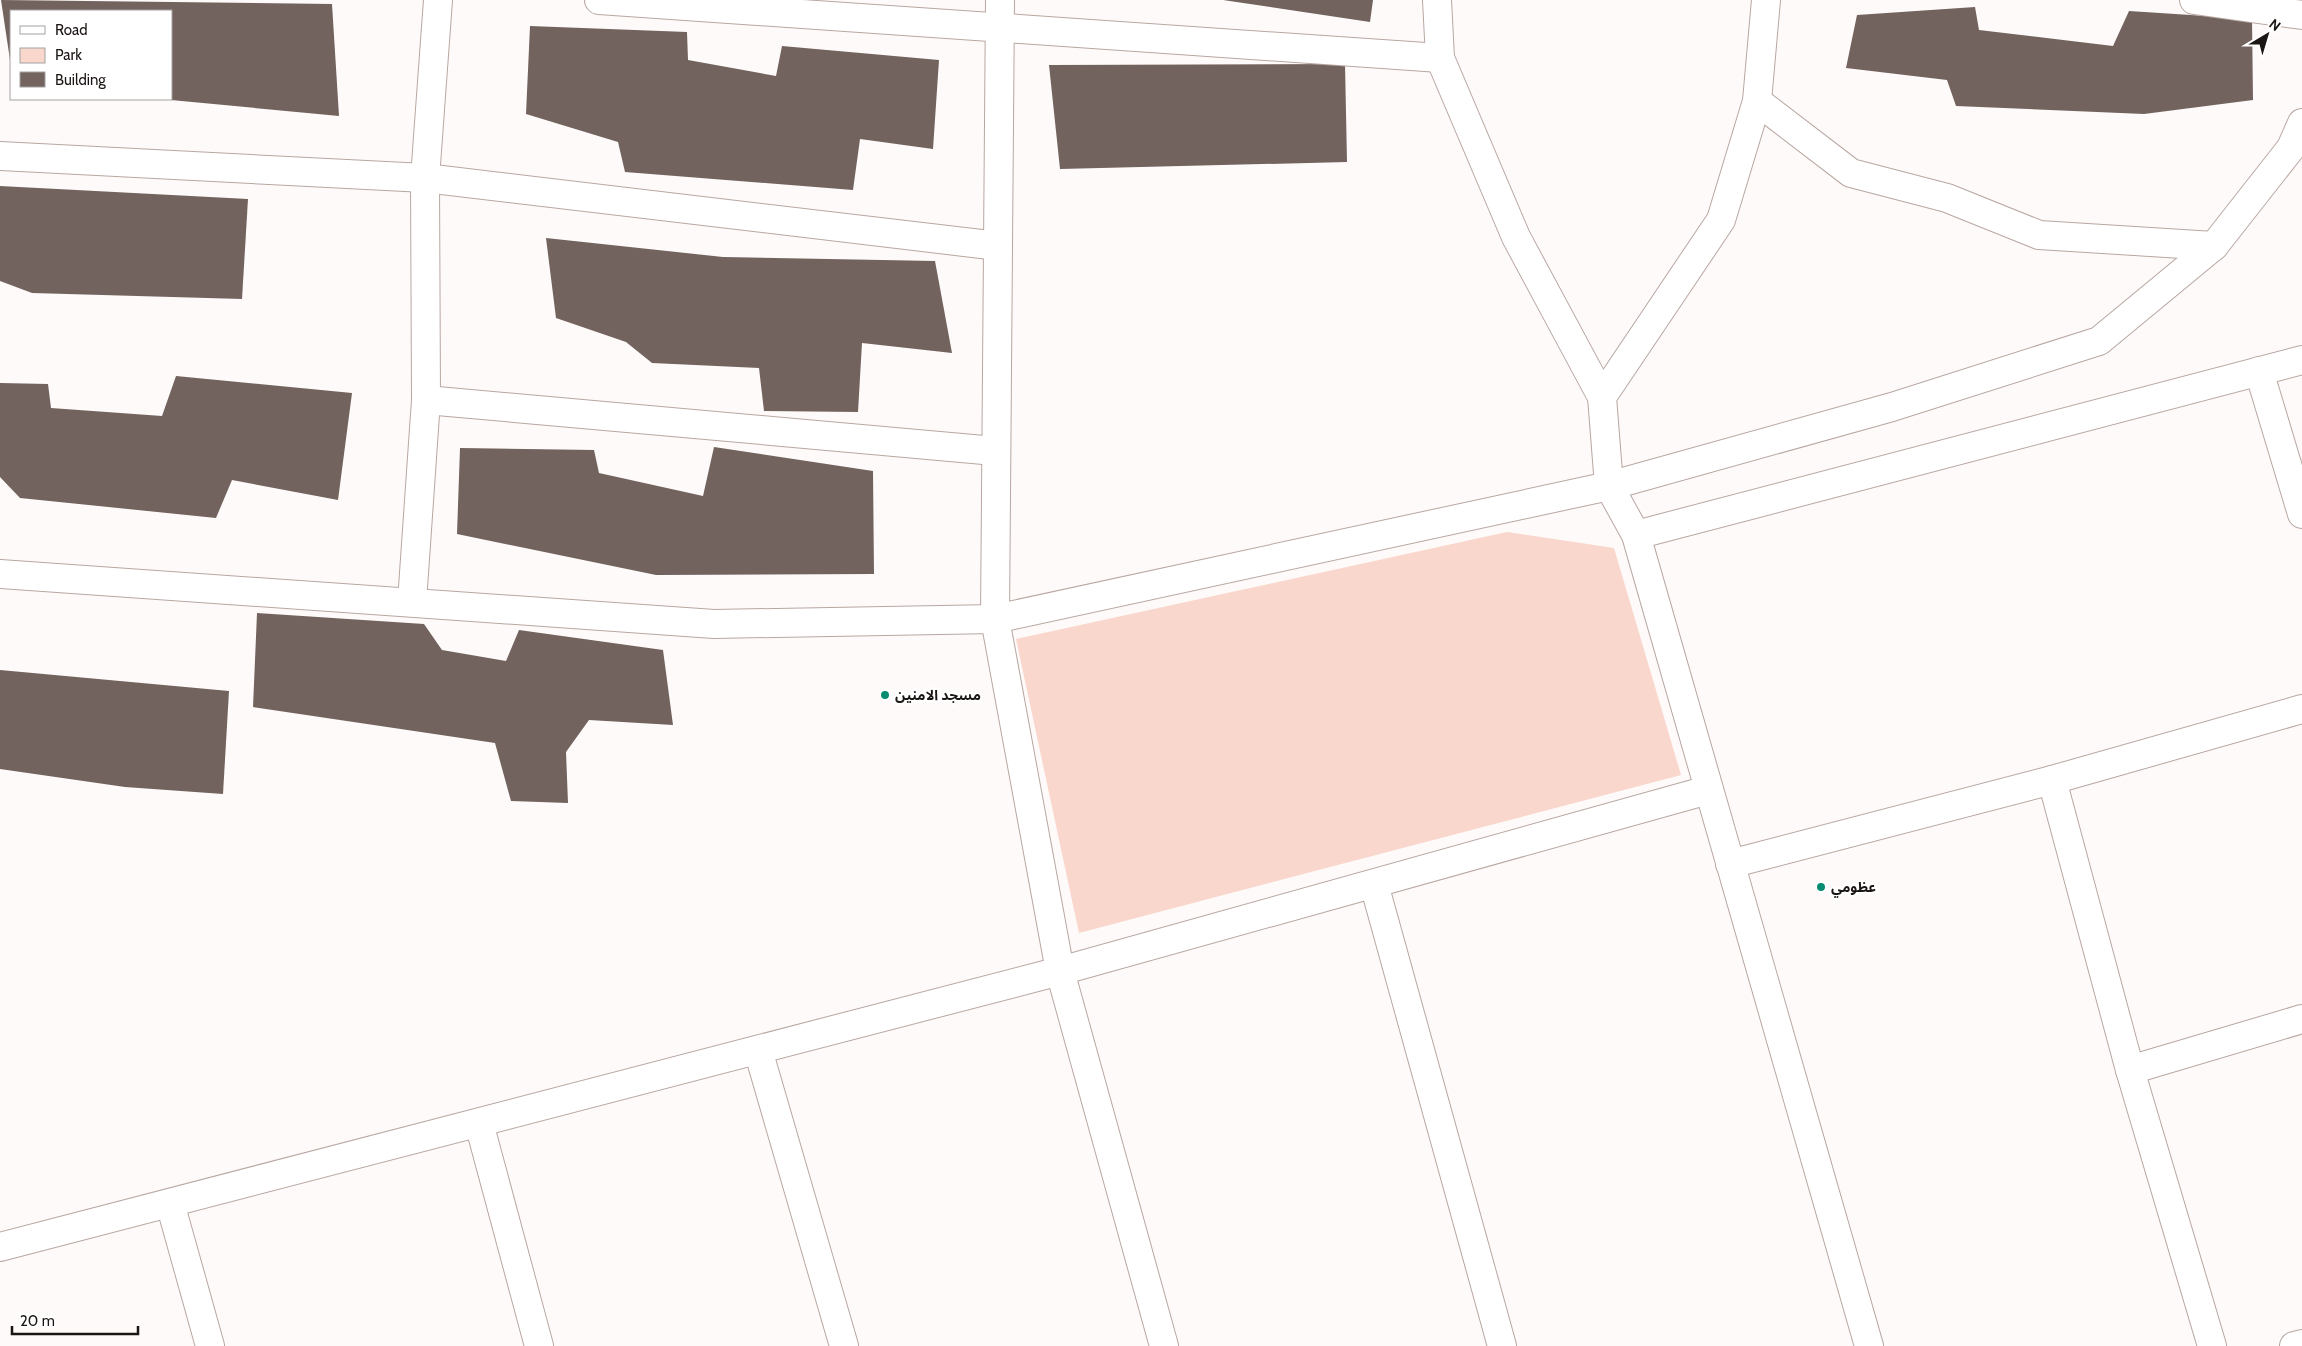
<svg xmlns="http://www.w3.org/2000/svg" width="2302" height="1346" font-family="Cabin,'Noto Sans Arabic',sans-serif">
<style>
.green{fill:#f9d7cc}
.building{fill:#72635e}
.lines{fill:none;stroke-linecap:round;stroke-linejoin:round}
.street-casing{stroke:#b8a7a1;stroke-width:30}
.street{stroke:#fff;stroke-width:28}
.poi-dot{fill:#078c72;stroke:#fff;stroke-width:2}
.labels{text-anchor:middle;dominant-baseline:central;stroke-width:5;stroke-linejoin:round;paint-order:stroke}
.poi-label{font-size:14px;font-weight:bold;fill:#1b1513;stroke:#fff;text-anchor:start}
</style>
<rect width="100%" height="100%" fill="#fefaf9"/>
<polygon class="green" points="1507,532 1614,548 1681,775 1079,933 1016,639"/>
<g class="building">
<polygon points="1,0 332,4 339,116 171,100 171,11 11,11 10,60"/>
<polygon points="1223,0 1373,0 1370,22"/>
<polygon points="1975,7 1979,30 2113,46 2129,11 2252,19 2253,100 2144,114 1956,106 1947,80 1846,68 1857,15"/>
<polygon points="530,26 687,32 688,60 776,76 782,46 939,60 933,149 860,139 853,190 625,172 618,142 526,114"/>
<polygon points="1345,64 1347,162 1060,169 1049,65"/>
<polygon points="0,186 248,199 242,299 32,293 0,281"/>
<polygon points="546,238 723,257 935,261 952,353 862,343 858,412 764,411 759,368 652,363 626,342 556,318"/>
<polygon points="176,376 352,393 338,500 232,480 216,518 20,498 0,477 0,383 48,384 51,408 162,416"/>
<polygon points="714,447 873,471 874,574 656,575 457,534 460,448 594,450 599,473 703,496"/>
<polygon points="257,613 424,624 442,650 506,661 519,630 663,650 673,725 589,720 566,752 568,803 511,801 495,743 253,707"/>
<polygon points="0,670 229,691 223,794 125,787 0,769"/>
</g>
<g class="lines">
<defs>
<g id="street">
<polyline points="599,0 1440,58"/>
<polyline points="1000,0 995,619 1060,971 1164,1346"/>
<polyline points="1437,0 1440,58 1516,237 1602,397"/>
<polyline points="2194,0 2302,15"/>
<polyline points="1757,101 1851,173 1947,198 2039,235 2214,246"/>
<polyline points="0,156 425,178 998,246"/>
<polyline points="2259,371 2302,514"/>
<polyline points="426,400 995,451"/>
<polyline points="1636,535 2302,360"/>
<polyline points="0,574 714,624 995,619 1609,486 1602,397 1721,220 1757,101 1766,0"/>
<polyline points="412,602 426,400 425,178 438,0"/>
<polyline points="2302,709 2052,780 2130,1070 2302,1019"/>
<polyline points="1730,864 2052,780"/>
<polyline points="1374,884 1502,1346"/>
<polyline points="758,1050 844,1346"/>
<polyline points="2130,1070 2212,1346"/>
<polyline points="479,1123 539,1346"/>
<polyline points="170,1203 210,1346"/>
<polyline points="0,1247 1060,971 1708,790"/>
<polyline points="1869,1346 1636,535 1609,486 1892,407 2099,341 2214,246 2291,148 2302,123"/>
<polyline points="2294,1346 2302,1344"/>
</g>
</defs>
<use href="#street" class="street-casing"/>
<use href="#street" class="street"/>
</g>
<g class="poi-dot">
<circle cx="885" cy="695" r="5"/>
<circle cx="1821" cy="887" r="5"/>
</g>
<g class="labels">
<g class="poi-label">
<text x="895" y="695">مسجد الامنين</text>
<text x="1831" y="887">عظومي</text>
</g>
</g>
<rect x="10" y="10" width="162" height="90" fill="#ffffff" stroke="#a4a1a1"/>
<rect x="20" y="26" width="25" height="8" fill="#ffffff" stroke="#a4a1a1"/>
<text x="55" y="35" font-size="15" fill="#1b1513">Road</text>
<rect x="20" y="48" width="25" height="15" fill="#f9d7cc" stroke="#a4a1a1"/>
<text x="55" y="60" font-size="15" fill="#1b1513">Park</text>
<rect x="20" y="72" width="25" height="15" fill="#72635e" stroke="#a4a1a1"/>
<text x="55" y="85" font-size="15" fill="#1b1513">Building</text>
<g transform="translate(2267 35) rotate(38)" stroke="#ffffff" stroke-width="4" paint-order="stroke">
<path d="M0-4L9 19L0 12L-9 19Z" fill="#1b1513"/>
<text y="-8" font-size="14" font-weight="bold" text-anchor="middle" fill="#1b1513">N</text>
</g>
<path d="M12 1326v8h126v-8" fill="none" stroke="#1b1513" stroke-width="2.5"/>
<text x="20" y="1326" font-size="15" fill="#1b1513" stroke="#ffffff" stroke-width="4" paint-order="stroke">20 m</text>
</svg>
